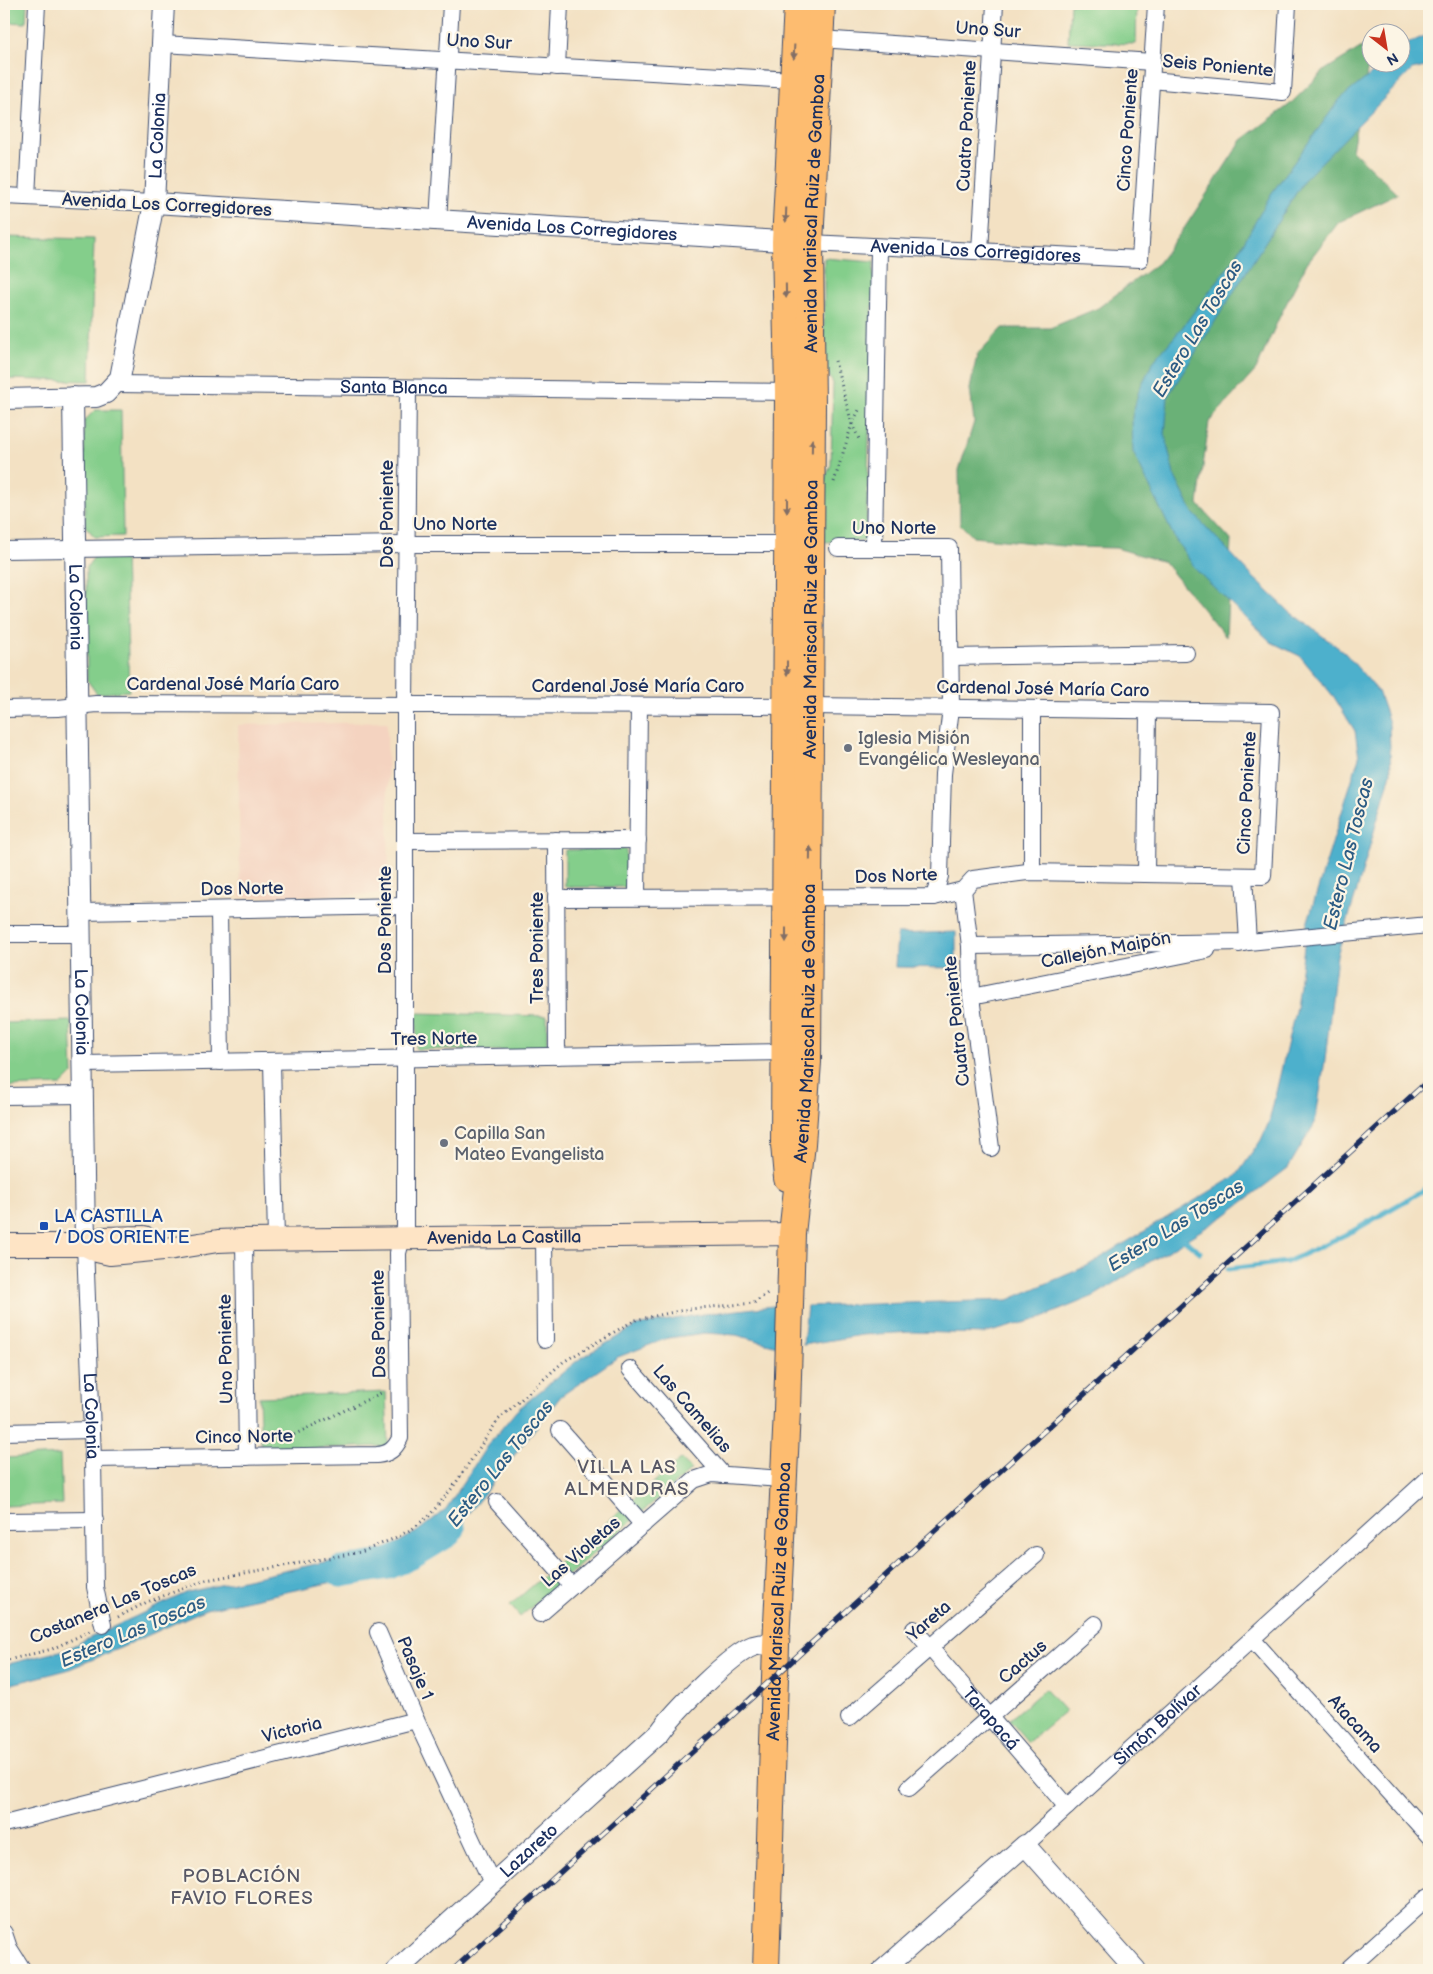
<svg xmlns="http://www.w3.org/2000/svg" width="1433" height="1974" font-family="'Balsamiq Sans',sans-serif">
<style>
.built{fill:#f4d3c0}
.green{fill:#84ce8b;stroke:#507e74}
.forest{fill:#6bb177;stroke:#43706a}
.water{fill:#4db0cc;stroke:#347095}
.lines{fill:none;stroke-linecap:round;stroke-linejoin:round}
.stream{stroke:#4db0cc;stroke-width:5}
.river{stroke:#4db0cc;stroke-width:31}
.minor-casing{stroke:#3b4a6d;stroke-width:18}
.tertiary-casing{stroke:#3b4a6d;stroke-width:22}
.secondary-casing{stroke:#3b4a6d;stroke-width:24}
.primary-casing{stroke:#3b4a6d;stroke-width:28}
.path{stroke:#3b4a6d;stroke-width:3;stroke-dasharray:1 4;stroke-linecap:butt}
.minor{stroke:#fff;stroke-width:16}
.tertiary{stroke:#fff;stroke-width:20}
.secondary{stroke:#fee4c5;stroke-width:22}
.primary{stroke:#fdbc6f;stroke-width:26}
.rail-casing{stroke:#1b2f5e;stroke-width:5.5}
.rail{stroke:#fcf5e5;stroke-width:4;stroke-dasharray:11;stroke-linecap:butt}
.oneway{fill:#816e66}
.worship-dot{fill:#6b7280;stroke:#fcf5e5;stroke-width:2}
.transit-dot{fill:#1a4fb4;stroke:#fcf5e5;stroke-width:2}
.labels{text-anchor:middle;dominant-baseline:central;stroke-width:4.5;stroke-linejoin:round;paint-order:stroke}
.street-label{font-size:18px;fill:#1b2f5e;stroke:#fcf5e5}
.worship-label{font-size:18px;fill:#5b616d;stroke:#fcf5e5;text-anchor:start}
.transit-label{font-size:18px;fill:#164399;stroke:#fcf5e5;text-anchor:start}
.water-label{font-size:19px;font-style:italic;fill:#2c5c84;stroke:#fcf5e5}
.neighbourhood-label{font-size:19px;letter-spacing:1px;fill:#585866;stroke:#fcf5e5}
</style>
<rect width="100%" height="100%" fill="#fcf5e5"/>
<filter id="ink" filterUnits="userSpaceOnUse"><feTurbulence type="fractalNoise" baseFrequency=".02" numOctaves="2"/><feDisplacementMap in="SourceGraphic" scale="10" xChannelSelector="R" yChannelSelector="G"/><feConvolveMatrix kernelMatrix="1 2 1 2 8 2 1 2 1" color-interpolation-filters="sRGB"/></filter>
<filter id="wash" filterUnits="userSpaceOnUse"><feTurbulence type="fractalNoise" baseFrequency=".0096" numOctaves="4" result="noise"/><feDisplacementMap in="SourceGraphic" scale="20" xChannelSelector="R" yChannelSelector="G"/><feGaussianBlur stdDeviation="1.12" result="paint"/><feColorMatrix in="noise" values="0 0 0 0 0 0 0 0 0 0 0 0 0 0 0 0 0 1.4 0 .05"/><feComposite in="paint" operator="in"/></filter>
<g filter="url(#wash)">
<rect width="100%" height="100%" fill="#f3e1c3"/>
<polygon class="built" points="387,722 389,894 240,897 238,725"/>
<g class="green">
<polygon points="4,4 27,4 26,23 4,22"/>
<polygon points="1070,4 1137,4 1136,44 1068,42"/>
<polygon points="4,237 94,239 90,381 4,379"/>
<polygon points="824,258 874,262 866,541 821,542 823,483 831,465 833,383 824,366"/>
<polygon points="95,410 121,410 123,536 95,537 85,526 84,421"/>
<polygon points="125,553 129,691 97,694 87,680 86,568 94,557"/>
<polygon points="626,849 626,887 565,887 565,850"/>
<polygon points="417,1013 547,1016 547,1052 416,1049"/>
<polygon points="71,1021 73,1074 62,1085 4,1087 4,1023"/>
<polygon points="386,1392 388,1446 261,1450 259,1397"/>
<polygon points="60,1455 62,1504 4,1506 4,1458"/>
<polygon points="681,1459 691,1470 520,1617 510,1605"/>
<polygon points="1045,1689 1065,1711 1028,1742 1009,1720"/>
</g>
<polygon class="forest" points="1370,42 1370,56 1352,150 1398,194 1339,222 1307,263 1279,318 1256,370 1209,422 1198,504 1231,540 1226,637 1164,562 1116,548 1073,547 973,537 960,524 959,470 974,422 970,389 977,355 1002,328 1050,328 1098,308 1158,263 1185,227 1242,140 1289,105 1325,70"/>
<g class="water">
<polygon points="1429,34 1429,66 1412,70 1305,179 1168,396 1165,435 1174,475 1193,513 1253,577 1290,612 1344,652 1378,691 1389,723 1391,773 1355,897 1337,955 1325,1060 1315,1123 1288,1168 1223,1217 1094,1296 1038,1319 983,1334 913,1332 862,1335 803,1345 807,1306 1008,1300 1087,1266 1237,1175 1261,1140 1269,1122 1296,1007 1307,924 1359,757 1355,731 1334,697 1300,656 1271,642 1248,620 1197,571 1175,539 1133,452 1132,417 1139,390 1153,362 1181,329 1235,258 1271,194 1340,99 1385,63 1400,62 1401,50 1409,43"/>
<polygon points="956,932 956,968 895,967 897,934"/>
<polygon points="782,1305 781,1347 736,1335 705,1333 668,1338 618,1357 561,1396 460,1524 428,1546 347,1579 206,1609 120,1648 67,1670 4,1686 4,1665 64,1650 188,1592 389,1548 418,1531 446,1509 487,1446 517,1410 578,1360 636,1326 703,1314"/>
</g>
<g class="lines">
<g class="stream">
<polyline points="1180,1236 1200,1252"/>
<polyline points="1228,1269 1287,1262 1353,1231 1429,1187"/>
</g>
<polyline class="river" points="341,1572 388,1564 411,1554 447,1532 450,1528"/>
</g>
</g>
<g filter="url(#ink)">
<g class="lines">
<defs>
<g id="minor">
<polyline points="820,39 1152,62"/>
<polyline points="162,44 793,80"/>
<polyline points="557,67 560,4"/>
<polyline points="1151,80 1283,92 1288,4"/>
<polyline points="4,196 154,203"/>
<polyline points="27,197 37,4"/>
<polyline points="438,221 451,4"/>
<path id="s1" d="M810 243 1140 259 1156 4"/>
<polyline points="980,251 995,4"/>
<path id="s2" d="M116 384 788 392"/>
<polyline points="874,547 879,247"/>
<polyline points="838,548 949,548 951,708 943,774 940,876 934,897"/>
<polyline points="4,550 406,544 787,544"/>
<polyline points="951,657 1186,653"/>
<polyline points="4,709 58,708 96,704 811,706 1271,712 1263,876 1027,872 973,879 963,890 934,897 556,898"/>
<polyline points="556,840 557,1056"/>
<polyline points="405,841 638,840"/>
<polyline points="1032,872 1032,709"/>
<polyline points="1146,874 1148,711"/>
<polyline points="963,890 970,946 971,997 991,1148"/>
<polyline points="637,897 639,706"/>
<polyline points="219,910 221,1062"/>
<polyline points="80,912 405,906"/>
<polyline points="4,934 80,934"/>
<polyline points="1239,944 1248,942 1244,876"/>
<polyline points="970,946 1248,942 1429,925"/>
<polyline points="971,997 1207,950"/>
<polyline points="272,1061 276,1240"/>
<polyline points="83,1064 785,1052"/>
<polyline points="4,1096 83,1095"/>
<polyline points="544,1237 545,1340"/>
<polyline points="244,1240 247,1457"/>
<path id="s3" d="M85 1245 93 1459 95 1587 103 1625"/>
<polyline points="630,1369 723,1475"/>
<polyline points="560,1430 643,1525"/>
<polyline points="4,1432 92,1430"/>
<path d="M93 1459 377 1455C389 1454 395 1449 400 1438L398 1253 405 1227V705L408 388"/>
<polyline points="497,1502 572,1586"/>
<polyline points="4,1521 95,1520"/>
<polyline points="540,1614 694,1480 712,1474 782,1479"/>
<path id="s4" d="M914 1629 1067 1807"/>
<polyline points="378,1632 416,1720 492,1883"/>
<polyline points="1252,1639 1429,1836"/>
<polyline points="849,1718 1036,1555"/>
<polyline points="909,1788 1095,1624"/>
<polyline points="4,1824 416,1720"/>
<path id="s5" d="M1025 1845 1429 1478"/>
<polyline points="4,1933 9,1948 23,1970"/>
<polyline points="1347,1970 1429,1896"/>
</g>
<g id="tertiary">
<path id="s6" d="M154 203 799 242"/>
<path id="s7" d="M73 397 85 1245"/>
<path id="s8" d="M4 399 96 397 106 393 120 378 154 203 164 4"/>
<path id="s9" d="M397 1970 660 1732C674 1712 731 1654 753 1646 760 1644 768 1644 776 1645"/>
<polyline points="883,1970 1025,1845 1136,1970"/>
</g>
<g id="secondary">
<polyline points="4,1245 85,1245 102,1238 144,1237"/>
<path id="s10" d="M85 1245 97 1251 110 1254 174 1248 218 1241 244 1240 792 1234"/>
</g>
<g id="primary">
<polyline points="787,1178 784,1144 788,392 785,242 797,4"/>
<path id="s11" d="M766 1970 776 1645 787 1411 792 1234 802 1144 808 1062 812 406 810 243 822 4"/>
</g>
</defs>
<use href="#minor" class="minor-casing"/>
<use href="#tertiary" class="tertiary-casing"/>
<use href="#secondary" class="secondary-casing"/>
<use href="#primary" class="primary-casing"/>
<g class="path">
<polyline points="835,361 852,424 859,439"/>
<polyline points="834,482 852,424 859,410"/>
<polyline points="285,1439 383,1392"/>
<polyline points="118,1617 147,1602 206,1580 361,1552 393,1539 412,1529 429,1516 453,1487 498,1420 563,1362 635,1320 689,1309 754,1303 769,1292"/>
<polyline points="4,1661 52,1649 90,1631"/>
</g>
<use href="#minor" class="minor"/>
<use href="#tertiary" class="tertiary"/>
<use href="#secondary" class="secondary"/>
<use href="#primary" class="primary"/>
<defs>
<polyline id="rail" points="453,1970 1429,1080"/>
</defs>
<use href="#rail" class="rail-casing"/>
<use href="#rail" class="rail"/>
</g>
<defs><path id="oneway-solid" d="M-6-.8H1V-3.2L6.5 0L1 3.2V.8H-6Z" transform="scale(1.25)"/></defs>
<g class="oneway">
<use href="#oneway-solid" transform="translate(794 52) rotate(93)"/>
<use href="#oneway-solid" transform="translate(786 215) rotate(92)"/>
<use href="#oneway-solid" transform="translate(786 291) rotate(89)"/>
<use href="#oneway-solid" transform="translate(812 446) rotate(-89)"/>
<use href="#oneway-solid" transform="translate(787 505) rotate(90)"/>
<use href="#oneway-solid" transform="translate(787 668) rotate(90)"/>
<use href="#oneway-solid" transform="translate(810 853) rotate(-89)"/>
<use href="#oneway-solid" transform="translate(786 935) rotate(90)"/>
</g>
</g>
<g class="worship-dot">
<circle cx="848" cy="748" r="5"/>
<circle cx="444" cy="1143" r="5"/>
</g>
<rect class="transit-dot" x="39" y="1221" width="10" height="10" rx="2.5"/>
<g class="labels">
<g class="street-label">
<text transform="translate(988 30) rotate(4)">Uno Sur</text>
<text transform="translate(479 42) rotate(3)">Uno Sur</text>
<text transform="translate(1218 66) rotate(5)">Seis Poniente</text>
<text transform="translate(967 126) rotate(-87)">Cuatro Poniente</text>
<text transform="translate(1128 130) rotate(-86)">Cinco Poniente</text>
<text stroke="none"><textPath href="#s8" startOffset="369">La Colonia</textPath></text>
<text transform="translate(167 205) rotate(3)">Avenida Los Corregidores</text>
<text stroke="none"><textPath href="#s11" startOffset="1758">Avenida Mariscal Ruiz de Gamboa</textPath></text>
<text stroke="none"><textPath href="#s6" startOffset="419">Avenida Los Corregidores</textPath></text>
<text stroke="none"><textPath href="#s1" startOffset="166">Avenida Los Corregidores</textPath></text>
<text stroke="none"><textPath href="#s2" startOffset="278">Santa Blanca</textPath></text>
<text transform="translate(387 514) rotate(-90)">Dos Poniente</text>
<text x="455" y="524">Uno Norte</text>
<text x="894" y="528">Uno Norte</text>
<text stroke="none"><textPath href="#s7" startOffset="210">La Colonia</textPath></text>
<text stroke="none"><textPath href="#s11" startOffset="1352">Avenida Mariscal Ruiz de Gamboa</textPath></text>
<text x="233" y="684">Cardenal José María Caro</text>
<text x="638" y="686">Cardenal José María Caro</text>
<text transform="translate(1043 689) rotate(1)">Cardenal José María Caro</text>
<text transform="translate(1247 793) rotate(-87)">Cinco Poniente</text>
<text transform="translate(896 876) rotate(-2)">Dos Norte</text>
<text transform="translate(242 889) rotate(-1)">Dos Norte</text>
<text transform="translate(385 920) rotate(-90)">Dos Poniente</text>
<text transform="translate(537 948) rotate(-90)">Tres Poniente</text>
<text transform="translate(1106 950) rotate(-11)">Callejón Maipón</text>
<text stroke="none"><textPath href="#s7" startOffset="615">La Colonia</textPath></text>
<text transform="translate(957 1021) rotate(-96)">Cuatro Poniente</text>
<text stroke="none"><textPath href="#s11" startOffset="948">Avenida Mariscal Ruiz de Gamboa</textPath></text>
<text transform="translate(434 1039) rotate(-1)">Tres Norte</text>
<text stroke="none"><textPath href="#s10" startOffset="422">Avenida La Castilla</textPath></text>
<text transform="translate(379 1324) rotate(-91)">Dos Poniente</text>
<text transform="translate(226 1349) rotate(-91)">Uno Poniente</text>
<text transform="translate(692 1409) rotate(49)">Las Camelias</text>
<text stroke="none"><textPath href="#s3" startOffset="171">La Colonia</textPath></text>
<text transform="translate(244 1437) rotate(-1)">Cinco Norte</text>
<text transform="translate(581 1552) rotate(-41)">Las Violetas</text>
<text stroke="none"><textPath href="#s11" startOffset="369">Avenida Mariscal Ruiz de Gamboa</textPath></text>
<text transform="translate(113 1604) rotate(-23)">Costanera Las Toscas</text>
<text transform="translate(929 1621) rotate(-41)">Yareta</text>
<text transform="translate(1023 1662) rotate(-41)">Cactus</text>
<text transform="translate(415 1668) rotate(67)">Pasaje 1</text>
<text stroke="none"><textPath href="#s4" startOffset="118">Tarapacá</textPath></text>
<text transform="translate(1355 1724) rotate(48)">Atacama</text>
<text stroke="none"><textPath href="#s5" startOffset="179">Simón Bolívar</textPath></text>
<text transform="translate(292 1730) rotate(-14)">Victoria</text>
<text stroke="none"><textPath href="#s9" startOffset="178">Lazareto</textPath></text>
</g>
<g class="worship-label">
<text x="858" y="738">Iglesia Misión<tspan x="858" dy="21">Evangélica Wesleyana</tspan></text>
<text x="454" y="1133">Capilla San<tspan x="454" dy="21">Mateo Evangelista</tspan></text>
</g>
<g class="transit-label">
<text x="54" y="1216">LA CASTILLA<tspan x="54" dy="21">/ DOS ORIENTE</tspan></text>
</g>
<g class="water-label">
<text transform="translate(1198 329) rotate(-59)">Estero Las Toscas</text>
<text transform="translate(1349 854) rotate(-76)">Estero Las Toscas</text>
<text transform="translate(1176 1226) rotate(-32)">Estero Las Toscas</text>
<text transform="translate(501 1464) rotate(-51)">Estero Las Toscas</text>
<text transform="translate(133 1632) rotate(-23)">Estero Las Toscas</text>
</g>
<g class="neighbourhood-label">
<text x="627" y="1467">VILLA LAS<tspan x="627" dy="22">ALMENDRAS</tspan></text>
<text x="242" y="1876">POBLACIÓN<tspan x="242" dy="22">FAVIO FLORES</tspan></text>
</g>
</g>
<rect width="1433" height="1974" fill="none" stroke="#fcf5e5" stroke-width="20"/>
<g transform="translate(1386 48) rotate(149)"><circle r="24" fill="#fcf5e5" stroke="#a2a6af"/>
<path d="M0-4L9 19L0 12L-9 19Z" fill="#c8321e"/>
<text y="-8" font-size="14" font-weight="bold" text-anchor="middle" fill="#1b2f5e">N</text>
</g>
</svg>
